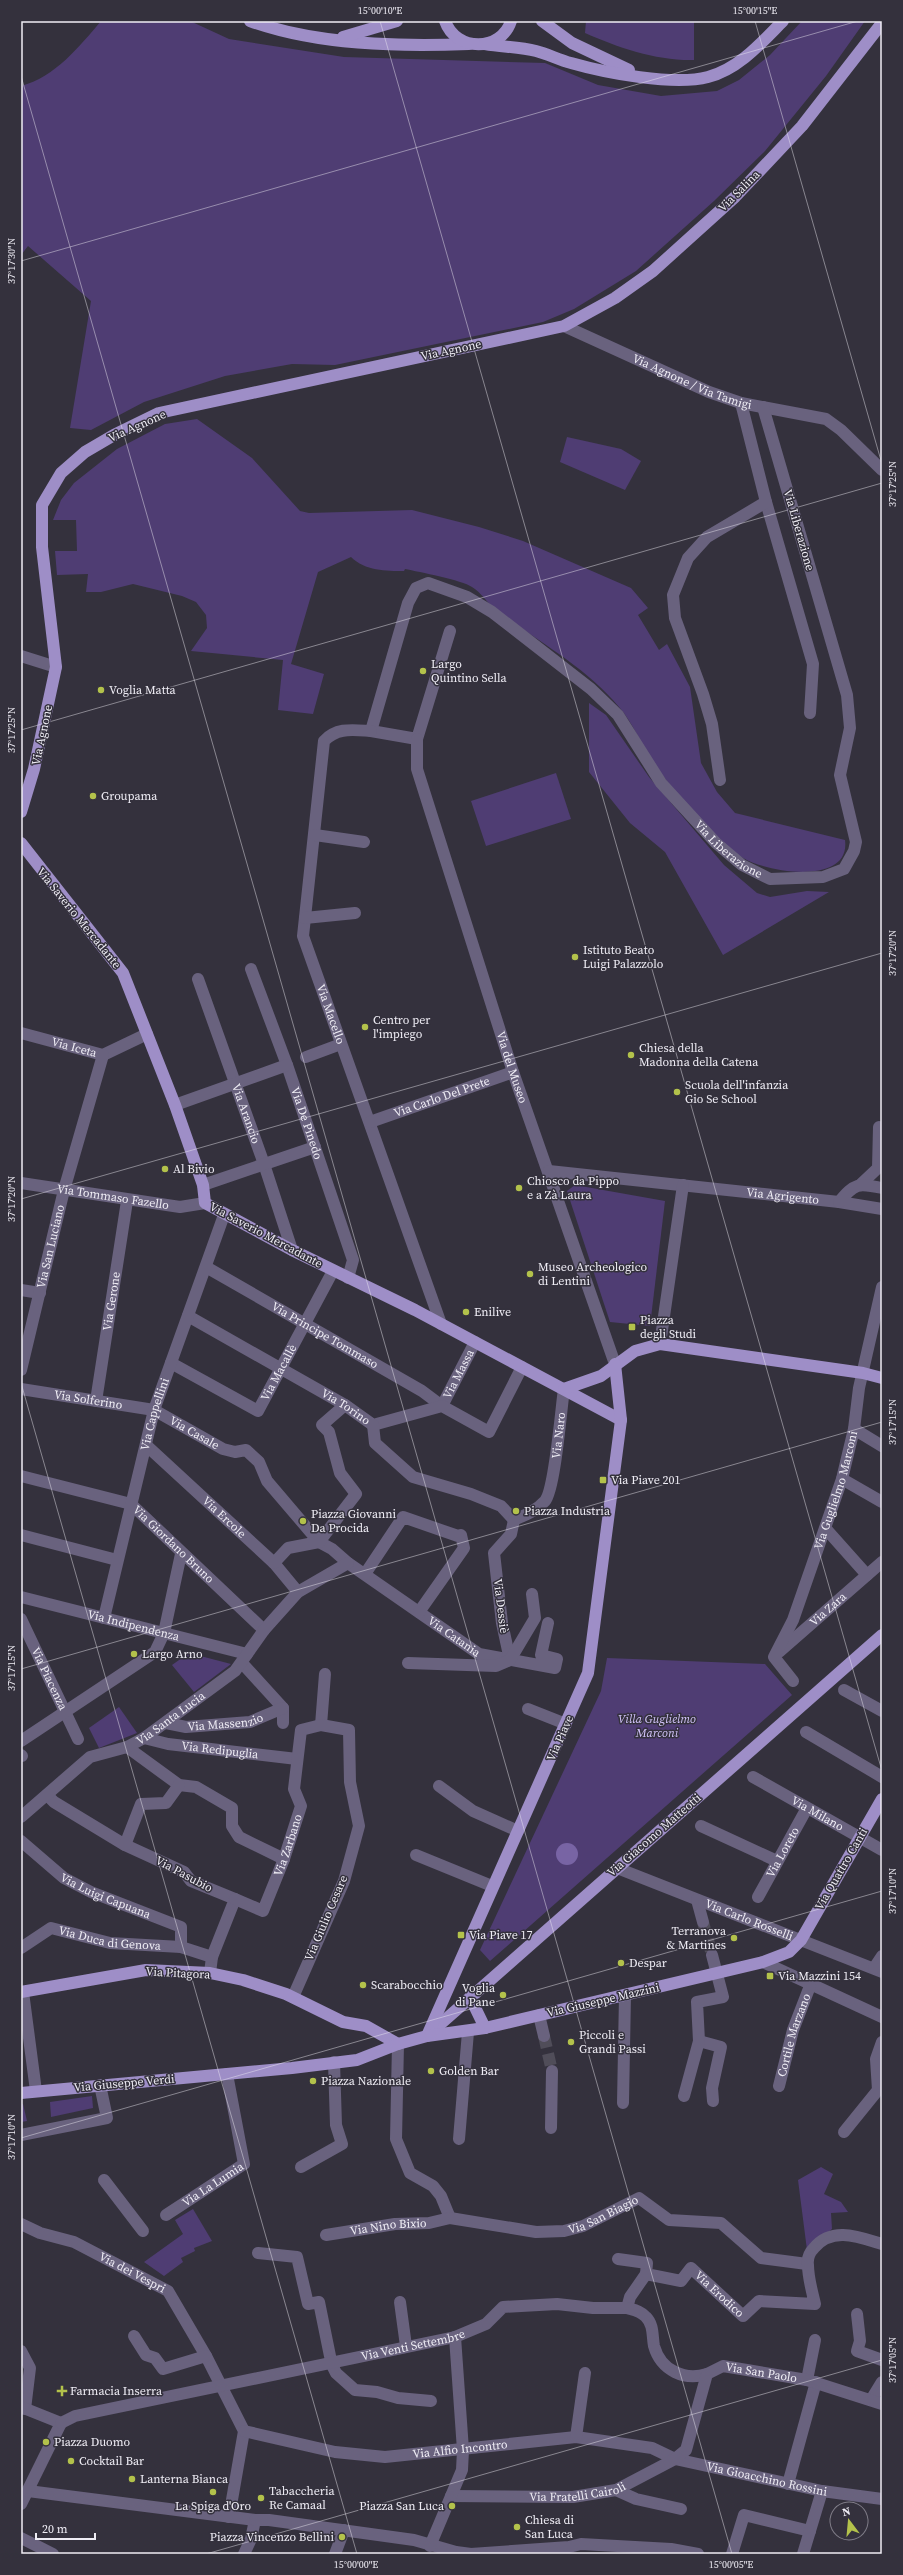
<svg xmlns="http://www.w3.org/2000/svg" width="903" height="2575" font-family="'Source Serif 4',serif">
<style>
.green{fill:#4f3d73}
.water{fill:#7864a4}
.lines{fill:none;stroke-linecap:round;stroke-linejoin:round}
.minor-tunnel{stroke:#504d59;stroke-width:12;stroke-dasharray:12 6;stroke-linecap:butt}
.minor{stroke:#69627e;stroke-width:12}
.major{stroke:#9e8ec7;stroke-width:12}
.ticks{fill:none;stroke:#efedf5;stroke-width:1;stroke-opacity:0.45}
.poi-dot{fill:#b3c24b;stroke:#34313d;stroke-width:1.5}
.labels{text-anchor:middle;dominant-baseline:central;stroke-width:3;stroke-linejoin:round;paint-order:stroke}
.street-label{font-size:12px;fill:#efedf5;stroke:#34313d}
.poi-label{font-size:12px;fill:#efedf5;stroke:#34313d;text-anchor:start}
.park-label{font-size:12px;font-style:italic;fill:#d5c6fd;stroke:#34313d}
.neatline{fill:none;stroke:#efedf5;stroke-width:1.5}
.ticks-label{font-size:10px;text-anchor:middle;fill:#efedf5}
</style>
<rect width="100%" height="100%" fill="#34313d"/>
<g class="green">
<path d="M101 21H190L229 39 344 57 545 63 598 85 661 96 717 91 739 80 770 55 802 21H865L826 76 765 151 714 201 636 271 574 309 543 322 335 365 292 364 225 376 144 402 91 430 70 428 91 301 28 246 21 255V86C55 77 79 47 101 21Z"/>
<path d="M586 21H694V60C657 61 619 48 585 33Z"/>
<path d="M197 419 252 458 300 511 309 513 412 510 479 527 523 541 631 588 648 608 638 615 659 650 667 644 690 687 701 763 717 792 735 813 845 840C851 886 768 873 743 858 711 838 672 790 651 759 640 742 632 722 619 707 586 667 537 641 496 610 487 603 481 592 472 587 462 580 419 572 405 569L404 571C386 571 365 571 351 557L318 572 291 664 324 674 313 714 278 710 283 660 191 651 207 628 206 615 196 602 182 596 133 584 101 592H86L88 574 57 575 55 551H77L76 520H53L61 500 74 483 117 449 165 424Z"/>
<polygon points="567,437 621,449 641,461 625,490 560,462"/>
<polygon points="589,703 606,715 649,777 724,865 757,893 770,897 807,891 829,892 723,955 665,852 630,823 589,772"/>
<polygon points="556,773 571,819 486,846 471,801"/>
<polygon points="575,1185 665,1201 650,1326 610,1322 567,1191"/>
<polygon points="189,1653 231,1664 194,1692 172,1665"/>
<polygon points="607,1658 765,1664 792,1695 490,1961 480,1950 601,1691"/>
<polygon points="119,1707 137,1733 99,1748 89,1728"/>
<polygon points="92,2096 93,2108 51,2117 50,2102"/>
<polygon points="21,2104 23,2104 27,2121 21,2122"/>
<polygon points="821,2167 833,2174 824,2194 841,2202 848,2212 831,2213 832,2229 807,2250 798,2180"/>
<polygon points="193,2209 212,2241 194,2248 195,2251 181,2258 183,2262 164,2276 144,2262 183,2234 175,2220"/>
</g>
<circle class="water" cx="567" cy="1854" r="11"/>
<g class="lines">
<g class="minor-tunnel">
<polyline points="703,1922 712,1955"/>
<polyline points="544,2036 552,2071"/>
</g>
<g class="minor">
<path id="s1" d="M564 326 709 392 741 403 826 419 841 430 882 470"/>
<polyline points="766,502 813,664 810,713"/>
<path id="s2" d="M450 631 417 739 371 731 408 603 416 588 428 583 467 597 492 612 591 689 618 715 661 783 716 843 742 865 770 879 823 877 844 869 854 851 856 842 840 775 850 728 847 695 763 407"/>
<polyline points="21,656 56,667"/>
<path id="s3" d="M371 731C353 730 337 727 324 741L303 936 441 1324"/>
<path id="s4" d="M417 739V769L513 1072 615 1364"/>
<polyline points="720,780 712,724 703,694 675,618 673,595 688,558 707,537 766,502 741,403"/>
<polyline points="315,835 364,842"/>
<polyline points="305,918 355,913"/>
<path id="s5" d="M251 969 287 1065 353 1260 348 1278"/>
<path id="s6" d="M198 979 264 1164 292 1250"/>
<path id="s7" d="M21 1033 103 1055 147 1034"/>
<polyline points="306,1057 341,1044"/>
<polyline points="175,1105 287,1065"/>
<path id="s8" d="M370 1122 513 1072"/>
<path id="s9" d="M549 1171 839 1202 882 1209"/>
<path id="s10" d="M21 1183 180 1207 205 1203"/>
<polyline points="861,1184 878,1168 879,1127"/>
<polyline points="203,1185 315,1147"/>
<path d="M839 1202C855 1183 858 1183 882 1188"/>
<path id="s11" d="M206 1267 422 1391 442 1406 475 1342"/>
<polyline points="21,1290 40,1293"/>
<path id="s12" d="M188 1316 345 1405 373 1425 442 1406 489 1432 522 1367"/>
<polyline points="660,1344 683,1185"/>
<path id="s13" d="M171 1363 258 1411 333 1271"/>
<path id="s14" d="M21 1370 64 1190 103 1055"/>
<path id="s15" d="M21 1389 154 1410 223 1449 235 1452 246 1450 259 1462 267 1481 319 1542 332 1549 348 1563 479 1654 555 1668 557 1659 541 1655 548 1623"/>
<path id="s16" d="M96 1401 127 1201"/>
<polyline points="373,1425 375,1443 413,1477 471,1494 501,1506 514,1520"/>
<polyline points="854,1429 882,1446"/>
<path id="s17" d="M147 1446 274 1563 298 1592"/>
<path id="s18" d="M21 1476 131 1504 264 1630"/>
<polyline points="842,1479 882,1502"/>
<path id="s19" d="M514 1520C525 1515 536 1511 545 1501 555 1489 561 1409 564 1389"/>
<polyline points="826,1529 867,1575"/>
<polyline points="21,1535 117,1560"/>
<polyline points="274,1563 288,1548 319,1542 356,1494 340,1473 329,1432 322,1425 345,1405"/>
<polyline points="365,1574 403,1517 458,1536 461,1535 464,1548 419,1612"/>
<path id="s20" d="M21 1597 247 1654"/>
<path id="s21" d="M104 1618 154 1410 224 1215"/>
<path id="s22" d="M21 1619 78 1739"/>
<path id="s23" d="M779 1652 882 1562"/>
<polyline points="510,1660 502,1623 494,1553 511,1534 514,1520"/>
<polyline points="242,1663 283,1708 283,1723"/>
<polyline points="408,1663 496,1666 510,1660 535,1618 532,1594"/>
<path id="s24" d="M793 1681 774 1657 793 1620 842 1479 854 1429 859 1388 882 1287"/>
<polyline points="844,1690 882,1711"/>
<polyline points="528,1709 566,1724"/>
<path id="s25" d="M166 1723 186 1727 250 1722 283 1708"/>
<polyline points="321,1725 325,1674"/>
<polyline points="806,1732 882,1777"/>
<path id="s26" d="M144 1738 168 1744 297 1759"/>
<polyline points="21,1741 155,1652 164,1633 181,1554"/>
<polyline points="127,1747 179,1785 196,1787 232,1808 232,1826 239,1837 284,1859"/>
<polyline points="21,1755 22,1756"/>
<path id="s27" d="M753 1777 882 1850"/>
<polyline points="439,1786 473,1811 518,1831"/>
<polyline points="47,1795 54,1802 125,1845 184,1872 191,1881 235,1899 212,1957 210,1973"/>
<path id="s28" d="M21 1817 90 1757 127 1747 144 1738 235 1671 264 1630 298 1592 348 1563"/>
<polyline points="701,1826 777,1861"/>
<path id="s29" d="M21 1841 64 1878 91 1892 181 1927V1947"/>
<polyline points="125,1845 141,1804 166,1803 179,1785"/>
<polyline points="416,1855 492,1886"/>
<path id="s30" d="M617 1868 882 1972"/>
<path id="s31" d="M758 1897 807 1808"/>
<path id="s32" d="M235 1899 263 1911 284 1859 301 1806 294 1789 301 1730 321 1725 349 1730 350 1782 359 1826 344 1881 293 1997"/>
<polyline points="697,1900 703,1922"/>
<path id="s33" d="M21 1948 51 1928 110 1943 181 1947 212 1957"/>
<polyline points="763,1962 882,2017"/>
<polyline points="874,1968 882,1956"/>
<polyline points="23,1992 36,2091"/>
<polyline points="539,2015 544,2036"/>
<polyline points="699,2041 721,2047 712,2088 713,2101"/>
<polyline points="398,2044 396,2139 410,2173 433,2186 441,2196 450,2218"/>
<path id="s34" d="M779 2086 793 2030 810 1986"/>
<polyline points="684,2096 699,2041 697,2002 723,1997 712,1955"/>
<polyline points="623,2103 625,1995"/>
<polyline points="551,2128 552,2071"/>
<polyline points="844,2132 878,2090 876,2059 882,2042"/>
<polyline points="21,2135 107,2118 100,2085"/>
<polyline points="459,2139 468,2032"/>
<polyline points="301,2167 342,2144 336,2125 334,2062"/>
<polyline points="104,2180 143,2231"/>
<path id="s35" d="M166 2215 244 2164 227 2074"/>
<path id="s36" d="M21 2224 40 2233 74 2242 168 2291 206 2356 244 2431 229 2517"/>
<path id="s37" d="M326 2235 395 2224 429 2223 450 2218 536 2232 564 2231 583 2226 639 2198 669 2220 721 2223 761 2258 807 2264"/>
<polyline points="258,2253 297,2257 308,2304 319,2302 330,2356"/>
<path id="s38" d="M618 2259 647 2263 646 2274 681 2281 691 2268 743 2316 759 2301 815 2304C812 2291 808 2278 808 2265 807 2258 809 2253 814 2248 832 2226 859 2237 882 2244"/>
<polyline points="400,2302 406,2346"/>
<polyline points="627,2308 630,2297 646,2274"/>
<polyline points="857,2314 860,2341 857,2351 882,2360"/>
<polyline points="134,2336 146,2355 155,2358 163,2369 206,2356"/>
<polyline points="21,2351 30,2368 25,2409"/>
<polyline points="330,2361 336,2373 355,2390 377,2392 398,2398 431,2401"/>
<polyline points="807,2380 815,2340"/>
<polyline points="871,2400 882,2382"/>
<polyline points="21,2407 61,2423 21,2504"/>
<path id="s39" d="M61 2423 75 2416 455 2337 486 2324 503 2307 557 2304 593 2308H627C634 2310 641 2311 646 2317 654 2325 652 2336 654 2346 661 2371 685 2381 707 2374"/>
<path id="s40" d="M244 2431 335 2452 385 2457 576 2437 652 2448 675 2459 822 2491 882 2499"/>
<polyline points="576,2437 585,2373"/>
<polyline points="788,2484 816,2382"/>
<polyline points="616,2490 636,2499 681,2509"/>
<polyline points="28,2491 255,2520 251,2539 244,2554"/>
<path id="s41" d="M451 2496 573 2497 616 2490 675 2459 686 2450 707 2374 723 2366 807 2380 882 2404"/>
<polyline points="255,2520 269,2520 414,2540 456,2552 471,2554 569,2547 581,2544 671,2549 698,2554"/>
<polyline points="21,2538 53,2554"/>
<polyline points="430,2546 462,2470 463,2450 455,2337"/>
<polyline points="335,2554 344,2530"/>
<polyline points="732,2554 744,2515 810,2531"/>
<polyline points="803,2554 822,2491"/>
</g>
<g class="major">
<path d="M250 21C317 45 398 47 469 44"/>
<path d="M445 21C456 52 501 52 511 21"/>
<polyline points="542,21 572,43 629,70"/>
<polyline points="343,37 397,21"/>
<path d="M485 44C502 47 520 47 536 51 548 54 559 60 571 63 606 73 674 86 708 77 739 69 762 42 783 21"/>
<polyline points="21,812 34,769 56,667 42,547 42,505 61,473 85,452 114,435 159,413 564,326 615,298 653,271 735,197 802,126 882,23"/>
<polyline points="21,843 123,973 175,1105 203,1185 205,1203 292,1250 415,1310 621,1420"/>
<polyline points="564,1389 601,1376 635,1351 660,1344 863,1373 882,1378"/>
<polyline points="21,1992 146,1970 210,1973 243,1980 286,1994 343,2022 366,2026 398,2044"/>
<polyline points="470,1997 485,2028"/>
<polyline points="429,2034 882,1635"/>
<polyline points="427,2036 588,1673 621,1420 615,1364"/>
<polyline points="21,2093 292,2068 357,2060 398,2044 427,2036 485,2028 763,1962 789,1952 801,1940 882,1799"/>
</g>
</g>
<path class="ticks" d="M380 21 882 1771M755 21 882 464M21 76 732 2554M21 261 858 21M21 730 882 483M21 1199 882 953M21 1383 357 2554M21 1669 882 1422M21 2138 882 1891M206 2554 882 2360"/>
<g class="poi-dot">
<circle cx="423" cy="671" r="4"/>
<circle cx="101" cy="690" r="4"/>
<circle cx="93" cy="796" r="4"/>
<circle cx="575" cy="957" r="4"/>
<circle cx="365" cy="1027" r="4"/>
<circle cx="631" cy="1055" r="4"/>
<circle cx="677" cy="1092" r="4"/>
<circle cx="165" cy="1169" r="4"/>
<circle cx="519" cy="1188" r="4"/>
<circle cx="530" cy="1274" r="4"/>
<circle cx="466" cy="1312" r="4"/>
<rect x="628" y="1323" width="8" height="8" rx="2"/>
<rect x="599" y="1476" width="8" height="8" rx="2"/>
<circle cx="516" cy="1511" r="4"/>
<circle cx="303" cy="1521" r="4"/>
<circle cx="134" cy="1654" r="4"/>
<rect x="457" y="1931" width="8" height="8" rx="2"/>
<circle cx="734" cy="1938" r="4"/>
<circle cx="621" cy="1963" r="4"/>
<rect x="766" y="1972" width="8" height="8" rx="2"/>
<circle cx="363" cy="1985" r="4"/>
<circle cx="503" cy="1995" r="4"/>
<circle cx="571" cy="2042" r="4"/>
<circle cx="431" cy="2071" r="4"/>
<circle cx="313" cy="2081" r="4"/>
<path d="M60 2385h4v4h4v4h-4v4h-4v-4h-4v-4h4z"/>
<circle cx="46" cy="2442" r="4"/>
<circle cx="71" cy="2461" r="4"/>
<circle cx="132" cy="2479" r="4"/>
<circle cx="213" cy="2492" r="4"/>
<circle cx="261" cy="2498" r="4"/>
<circle cx="452" cy="2506" r="4"/>
<circle cx="517" cy="2527" r="4"/>
<circle cx="342" cy="2537" r="4"/>
</g>
<g class="labels">
<g class="street-label">
<text transform="translate(739 191) rotate(-45)">Via Salina</text>
<text transform="translate(451 350) rotate(-12)">Via Agnone</text>
<text stroke="none"><textPath href="#s1" startOffset="140">Via Agnone / Via Tamigi</textPath></text>
<text transform="translate(137 426) rotate(-24)">Via Agnone</text>
<text transform="translate(799 530) rotate(74)">Via Liberazione</text>
<text transform="translate(42 735) rotate(-78)">Via Agnone</text>
<text stroke="none"><textPath href="#s2" startOffset="732">Via Liberazione</textPath></text>
<text transform="translate(79 918) rotate(51)">Via Saverio Mercadante</text>
<text stroke="none"><textPath href="#s3" startOffset="329">Via Macello</textPath></text>
<text stroke="none"><textPath href="#s7" startOffset="55">Via Iceta</textPath></text>
<text stroke="none"><textPath href="#s4" startOffset="343">Via del Museo</textPath></text>
<text stroke="none"><textPath href="#s8" startOffset="76">Via Carlo Del Prete</textPath></text>
<text stroke="none"><textPath href="#s6" startOffset="143">Via Arancio</textPath></text>
<text stroke="none"><textPath href="#s5" startOffset="164">Via De Pinedo</textPath></text>
<text stroke="none"><textPath href="#s9" startOffset="235">Via Agrigento</textPath></text>
<text stroke="none"><textPath href="#s10" startOffset="93">Via Tommaso Fazello</textPath></text>
<text transform="translate(266 1235) rotate(28)">Via Saverio Mercadante</text>
<text stroke="none"><textPath href="#s14" startOffset="127">Via San Luciano</textPath></text>
<text stroke="none"><textPath href="#s16" startOffset="101">Via Gerone</textPath></text>
<text stroke="none"><textPath href="#s11" startOffset="137">Via Principe Tommaso</textPath></text>
<text stroke="none"><textPath href="#s13" startOffset="143">Via Macallè</textPath></text>
<text stroke="none"><textPath href="#s11" startOffset="310">Via Massa</textPath></text>
<text stroke="none"><textPath href="#s15" startOffset="68">Via Solferino</textPath></text>
<text stroke="none"><textPath href="#s12" startOffset="182">Via Torino</textPath></text>
<text stroke="none"><textPath href="#s21" startOffset="210">Via Cappellini</textPath></text>
<text stroke="none"><textPath href="#s15" startOffset="181">Via Casale</textPath></text>
<text stroke="none"><textPath href="#s19" startOffset="104">Via Naro</textPath></text>
<text stroke="none"><textPath href="#s24" startOffset="209">Via Guglielmo Marconi</textPath></text>
<text stroke="none"><textPath href="#s17" startOffset="105">Via Ercole</textPath></text>
<text stroke="none"><textPath href="#s18" startOffset="172">Via Giordano Bruno</textPath></text>
<text transform="translate(501 1606) rotate(83)">Via Dessiè</text>
<text stroke="none"><textPath href="#s23" startOffset="65">Via Zara</textPath></text>
<text stroke="none"><textPath href="#s20" startOffset="116">Via Indipendenza</textPath></text>
<text stroke="none"><textPath href="#s15" startOffset="521">Via Catania</textPath></text>
<text stroke="none"><textPath href="#s22" startOffset="66">Via Piacenza</textPath></text>
<text stroke="none"><textPath href="#s28" startOffset="182">Via Santa Lucia</textPath></text>
<text stroke="none"><textPath href="#s25" startOffset="60">Via Massenzio</textPath></text>
<text transform="translate(560 1738) rotate(-66)">Via Piave</text>
<text stroke="none"><textPath href="#s26" startOffset="77">Via Redipuglia</textPath></text>
<text stroke="none"><textPath href="#s27" startOffset="74">Via Milano</textPath></text>
<text transform="translate(654 1835) rotate(-41)">Via Giacomo Matteotti</text>
<text stroke="none"><textPath href="#s32" startOffset="101">Via Zarbano</textPath></text>
<text stroke="none"><textPath href="#s31" startOffset="51">Via Loreto</textPath></text>
<text transform="translate(841 1869) rotate(-60)">Via Quattro Canti</text>
<text transform="translate(184 1874) rotate(28)">Via Pasubio</text>
<text stroke="none"><textPath href="#s29" startOffset="102">Via Luigi Capuana</textPath></text>
<text transform="translate(326 1918) rotate(-67)">Via Giulio Cesare</text>
<text stroke="none"><textPath href="#s30" startOffset="142">Via Carlo Rosselli</textPath></text>
<text stroke="none"><textPath href="#s33" startOffset="96">Via Duca di Genova</textPath></text>
<text transform="translate(178 1973) rotate(3)">Via Pitagora</text>
<text transform="translate(603 2000) rotate(-13)">Via Giuseppe Mazzini</text>
<text stroke="none"><textPath href="#s34" startOffset="53">Cortile Marzano</textPath></text>
<text transform="translate(124 2083) rotate(-5)">Via Giuseppe Verdi</text>
<text stroke="none"><textPath href="#s35" startOffset="56">Via La Lumia</textPath></text>
<text stroke="none"><textPath href="#s37" startOffset="283">Via San Biagio</textPath></text>
<text stroke="none"><textPath href="#s37" startOffset="63">Via Nino Bixio</textPath></text>
<text stroke="none"><textPath href="#s36" startOffset="122">Via dei Vespri</textPath></text>
<text stroke="none"><textPath href="#s38" startOffset="131">Via Erodico</textPath></text>
<text stroke="none"><textPath href="#s39" startOffset="361">Via Venti Settembre</textPath></text>
<text stroke="none"><textPath href="#s41" startOffset="382">Via San Paolo</textPath></text>
<text stroke="none"><textPath href="#s40" startOffset="219">Via Alfio Incontro</textPath></text>
<text stroke="none"><textPath href="#s40" startOffset="532">Via Gioacchino Rossini</textPath></text>
<text stroke="none"><textPath href="#s41" startOffset="127">Via Fratelli Cairoli</textPath></text>
</g>
<g class="poi-label">
<text x="431" y="664">Largo<tspan x="431" dy="14">Quintino Sella</tspan></text>
<text x="109" y="690">Voglia Matta</text>
<text x="101" y="796">Groupama</text>
<text x="583" y="950">Istituto Beato<tspan x="583" dy="14">Luigi Palazzolo</tspan></text>
<text x="373" y="1020">Centro per<tspan x="373" dy="14">l'impiego</tspan></text>
<text x="639" y="1048">Chiesa della<tspan x="639" dy="14">Madonna della Catena</tspan></text>
<text x="685" y="1085">Scuola dell'infanzia<tspan x="685" dy="14">Gio Se School</tspan></text>
<text x="173" y="1169">Al Bivio</text>
<text x="527" y="1181">Chiosco da Pippo<tspan x="527" dy="14">e a Zà Laura</tspan></text>
<text x="538" y="1267">Museo Archeologico<tspan x="538" dy="14">di Lentini</tspan></text>
<text x="474" y="1312">Enilive</text>
<text x="640" y="1320">Piazza<tspan x="640" dy="14">degli Studi</tspan></text>
<text x="611" y="1480">Via Piave 201</text>
<text x="524" y="1511">Piazza Industria</text>
<text x="311" y="1514">Piazza Giovanni<tspan x="311" dy="14">Da Procida</tspan></text>
<text x="142" y="1654">Largo Arno</text>
<text x="726" y="1931" text-anchor="end">Terranova<tspan x="726" dy="14">&amp; Martines</tspan></text>
<text x="469" y="1935">Via Piave 17</text>
<text x="629" y="1963">Despar</text>
<text x="778" y="1976">Via Mazzini 154</text>
<text x="371" y="1985">Scarabocchio</text>
<text x="495" y="1988" text-anchor="end">Voglia<tspan x="495" dy="14">di Pane</tspan></text>
<text x="579" y="2035">Piccoli e<tspan x="579" dy="14">Grandi Passi</tspan></text>
<text x="439" y="2071">Golden Bar</text>
<text x="321" y="2081">Piazza Nazionale</text>
<text x="70" y="2391">Farmacia Inserra</text>
<text x="54" y="2442">Piazza Duomo</text>
<text x="79" y="2461">Cocktail Bar</text>
<text x="140" y="2479">Lanterna Bianca</text>
<text x="269" y="2491">Tabaccheria<tspan x="269" dy="14">Re Camaal</tspan></text>
<text x="213" y="2506" text-anchor="middle">La Spiga d'Oro</text>
<text x="444" y="2506" text-anchor="end">Piazza San Luca</text>
<text x="525" y="2520">Chiesa di<tspan x="525" dy="14">San Luca</tspan></text>
<text x="334" y="2537" text-anchor="end">Piazza Vincenzo Bellini</text>
</g>
<g class="park-label">
<text x="657" y="1719">Villa Guglielmo<tspan x="657" dy="14">Marconi</tspan></text>
</g>
</g>
<rect width="903" height="2575" fill="none" stroke="#34313d" stroke-width="44"/>
<g transform="translate(849 2521) rotate(344)"><circle r="19" fill="#34313d" stroke="#7f7c87"/>
<path d="M0-3L7 15L0 10L-7 15Z" fill="#b3c24b"/>
<text y="-6" font-size="11" font-weight="bold" text-anchor="middle" fill="#efedf5">N</text>
</g>
<path d="M36 2533v6h59v-6" fill="none" stroke="#efedf5" stroke-width="2"/>
<text x="42" y="2533" font-size="12" fill="#efedf5" stroke="#34313d" stroke-width="3" paint-order="stroke">20 m</text>
<rect x="22" y="22" width="859" height="2531" class="neatline"/>
<g class="ticks-label">
<text x="380" y="14">15°00'10"E</text>
<text x="755" y="14">15°00'15"E</text>
<text transform="translate(11 261) rotate(-90)" y="4">37°17'30"N</text>
<text transform="translate(892 484) rotate(-90)" y="4">37°17'25"N</text>
<text transform="translate(11 730) rotate(-90)" y="4">37°17'25"N</text>
<text transform="translate(892 953) rotate(-90)" y="4">37°17'20"N</text>
<text transform="translate(11 1199) rotate(-90)" y="4">37°17'20"N</text>
<text transform="translate(892 1422) rotate(-90)" y="4">37°17'15"N</text>
<text transform="translate(11 1668) rotate(-90)" y="4">37°17'15"N</text>
<text transform="translate(892 1891) rotate(-90)" y="4">37°17'10"N</text>
<text transform="translate(11 2137) rotate(-90)" y="4">37°17'10"N</text>
<text transform="translate(892 2360) rotate(-90)" y="4">37°17'05"N</text>
<text x="356" y="2568">15°00'00"E</text>
<text x="731" y="2568">15°00'05"E</text>
</g>
</svg>
